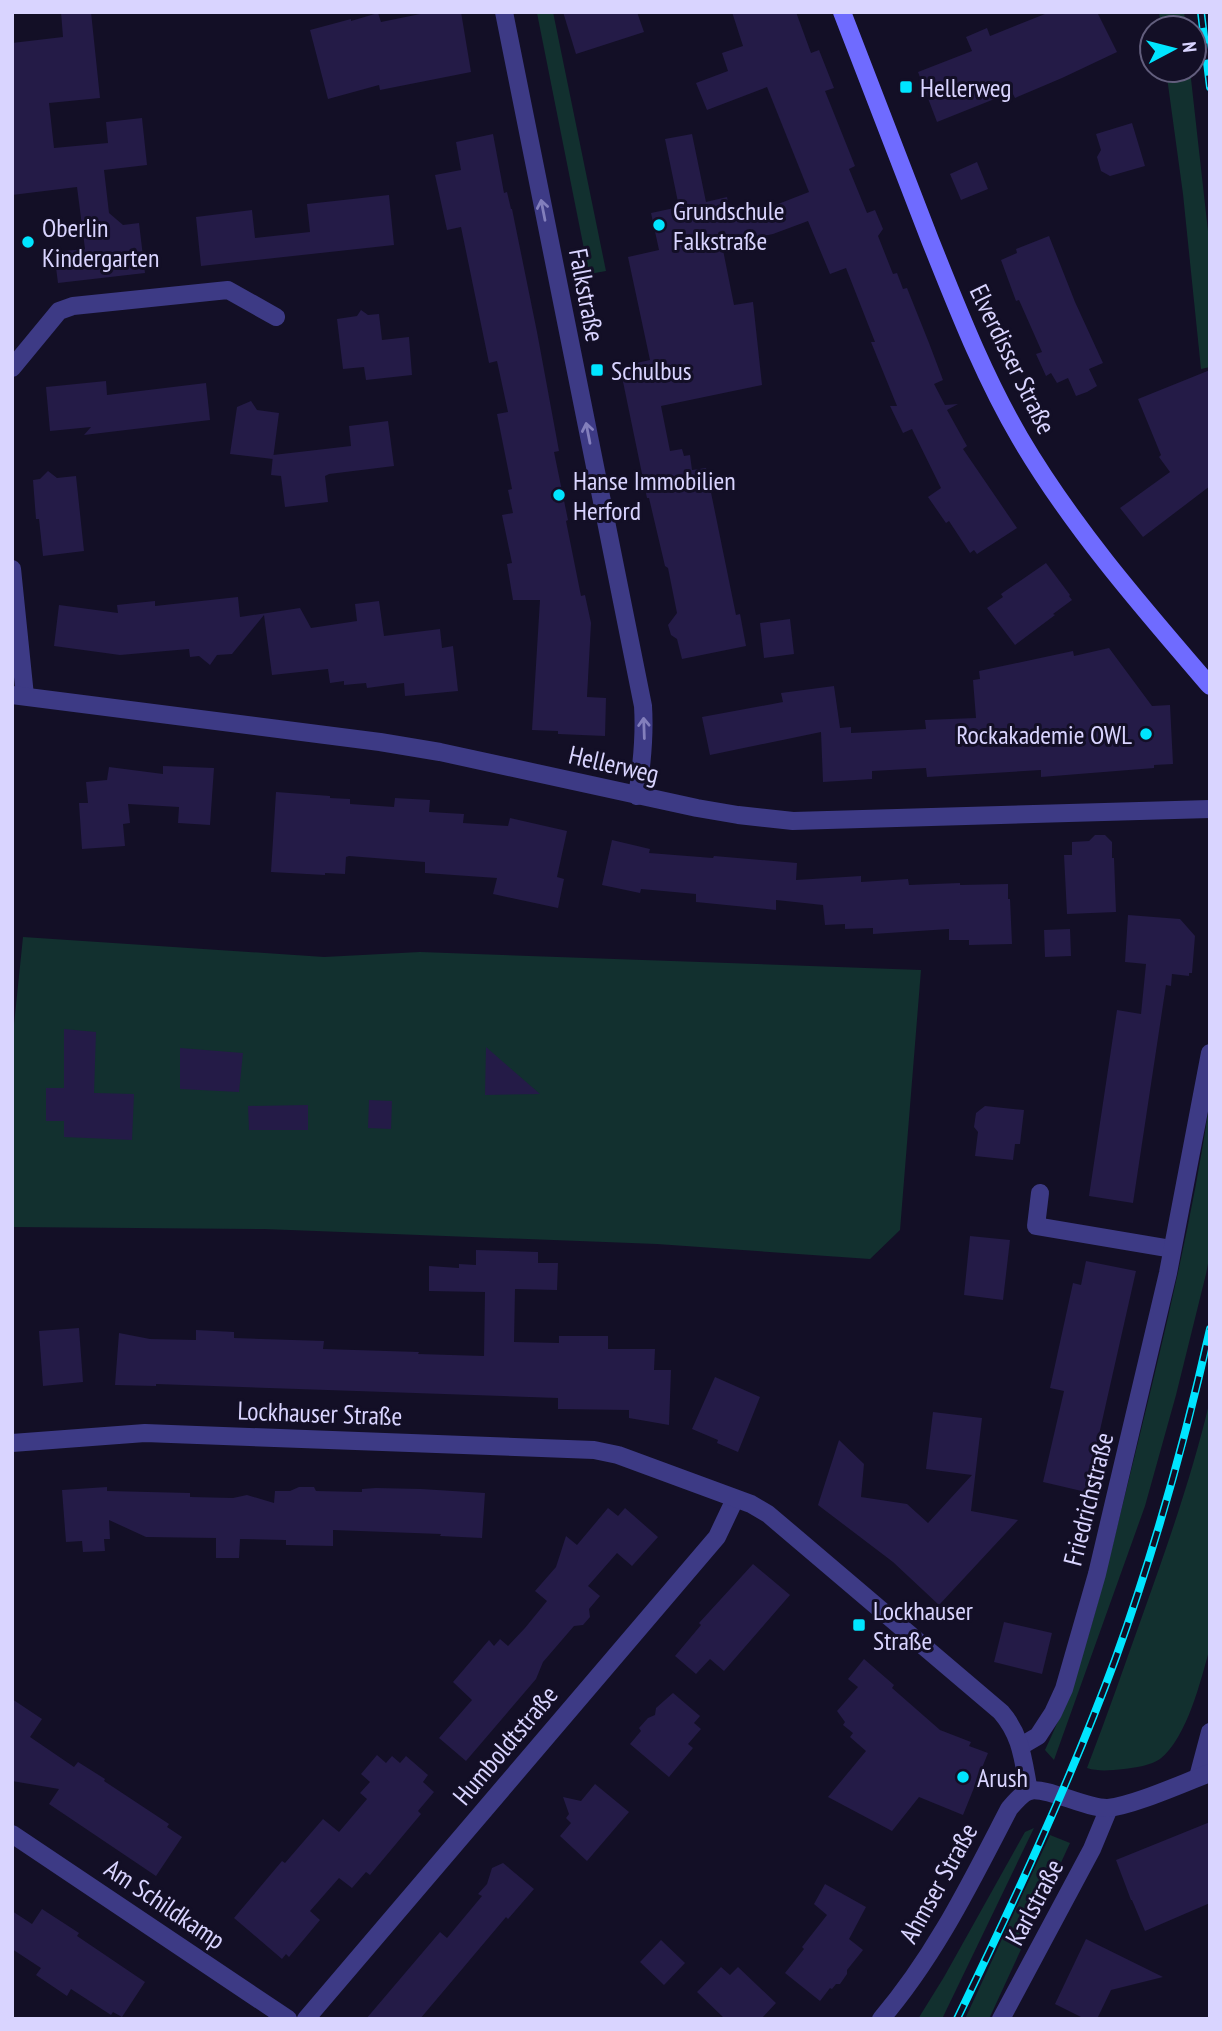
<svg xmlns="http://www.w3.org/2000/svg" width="1222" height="2031" font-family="'PT Sans Narrow',sans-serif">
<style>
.green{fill:#12302f}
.building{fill:#241b47}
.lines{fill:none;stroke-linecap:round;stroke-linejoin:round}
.minor{stroke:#3d3a85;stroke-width:18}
.tertiary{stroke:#3d3a85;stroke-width:18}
.secondary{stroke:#6f6bff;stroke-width:18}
.rail-casing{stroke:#00e5ff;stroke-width:8}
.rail{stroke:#130f26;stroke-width:5;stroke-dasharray:16;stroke-linecap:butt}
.oneway{stroke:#837fbc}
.poi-dot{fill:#00e5ff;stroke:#130f26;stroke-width:2.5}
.labels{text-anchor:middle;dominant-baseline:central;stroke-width:6;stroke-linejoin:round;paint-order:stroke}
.poi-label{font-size:26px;fill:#d9d4ff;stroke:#130f26;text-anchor:start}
.street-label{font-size:26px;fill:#d9d4ff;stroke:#130f26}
</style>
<rect width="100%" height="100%" fill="#130f26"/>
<g class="green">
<polygon points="553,12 606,271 589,274 537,13"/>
<polygon points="1159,12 1184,12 1186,28 1161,28"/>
<polygon points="1166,70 1190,70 1210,249 1210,367 1201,369 1183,194"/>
<polygon points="23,937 324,957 420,952 921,970 900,1230 870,1259 657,1244 264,1229 12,1227 12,1044"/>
<path d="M1210 1100V1253L1206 1274 1176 1395 1145 1506 1054 1760 1045 1750C1086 1666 1105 1574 1128 1483 1159 1357 1191 1230 1210 1100Z"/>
<path d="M1210 1400V1647C1201 1680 1187 1738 1160 1759 1152 1765 1134 1768 1124 1769 1111 1770 1100 1772 1087 1768 1107 1716 1125 1664 1144 1611 1169 1541 1193 1472 1210 1400Z"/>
<polygon points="1034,1828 942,2019 918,2019 944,1977 1025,1832"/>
<polygon points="1050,1835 1070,1843 989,2019 965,2019"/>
</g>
<g class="building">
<polygon points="61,12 91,12 100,98 49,103 54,148 108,143 106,122 142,118 147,165 104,170 109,213 123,225 139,223 145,273 58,283 54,252 85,249 77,187 12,195 12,43 63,37"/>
<polygon points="430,12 461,12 471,72 380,90 379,85 328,99 310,30 351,19 351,21 378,13 381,22"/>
<polygon points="563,12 637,12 644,32 576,54"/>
<polygon points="732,12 796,12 811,53 819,50 834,88 825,91 855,166 849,169 867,213 875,210 883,229 878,236 893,274 897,273 903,289 907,288 929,343 943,380 934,384 945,405 958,404 947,410 967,446 963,449 1017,528 977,554 974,550 970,553 949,521 946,523 928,497 941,488 912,429 903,433 890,406 897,406 871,342 875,342 846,268 830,274 808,221 773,234 722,245 734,305 753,302 762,385 661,406 670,451 682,449 684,456 690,455 692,470 706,468 736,615 740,614 746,646 682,659 677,639 671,635 668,625 677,613 668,568 665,566 649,498 647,498 621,372 627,365 650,360 628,257 659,250 651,213 679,207 665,139 692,134 706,202 727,197 732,222 809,192 767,87 707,110 696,83 728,71 722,53 743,46"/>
<polygon points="1050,12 1097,12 1117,52 1062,78 1015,98 1012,92 937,122 918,72 972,51 966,37 987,28 990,36"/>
<polygon points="1132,123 1145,166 1110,176 1101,171 1097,157 1101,150 1096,134"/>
<polygon points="493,134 504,193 507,192 511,209 512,209 537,332 559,451 554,452 568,520 566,521 581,596 585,595 591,623 587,697 606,698 605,736 558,734 558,731 532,730 540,600 513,600 507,564 512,563 502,515 513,513 508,490 512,489 497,414 508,412 497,361 489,363 461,227 447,230 435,175 461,170 456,142"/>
<polygon points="977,162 988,189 961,200 950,174"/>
<polygon points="389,195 394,245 201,266 196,217 252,210 255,238 310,232 307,204"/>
<polygon points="1049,236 1075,302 1103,363 1089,369 1097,386 1087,392 1076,396 1068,378 1057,383 1051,373 1046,376 1036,354 1042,352 1019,300 1016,301 1001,260 1017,253 1016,249"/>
<polygon points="361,310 368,315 379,314 382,340 409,337 412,375 366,380 364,367 343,369 337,319 357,316"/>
<polygon points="1210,370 1210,486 1143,537 1120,508 1170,472 1159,457 1161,455 1138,399"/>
<polygon points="106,381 107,395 206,383 210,420 84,435 91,427 50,431 46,387"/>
<polygon points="251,401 257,410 279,413 273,459 230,454 237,407"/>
<polygon points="388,421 394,466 329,474 325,476 328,502 285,507 281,476 271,475 273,455 351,446 349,426"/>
<polygon points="48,471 57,478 76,476 84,551 43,556 39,519 36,519 33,480 40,479"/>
<polygon points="1046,563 1070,595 1069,596 1072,600 1053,614 1055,615 1015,645 987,608 1003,597 1001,594"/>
<polygon points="238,597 240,617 300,608 311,628 357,621 355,604 379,601 384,636 440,629 442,648 453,646 458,691 405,696 404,683 367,688 366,683 344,685 344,681 330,683 328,669 272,675 264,615 232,654 217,655 210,665 199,656 190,657 189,649 120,655 54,646 59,605 118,613 117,605 155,601 155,606"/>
<polygon points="790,619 794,654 764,658 760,623"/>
<polygon points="1109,648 1152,706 1170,705 1173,764 1154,765 1154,768 1041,777 1041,770 927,777 926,768 872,771 872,779 823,782 821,732 710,755 702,717 783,702 781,693 834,686 840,728 851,727 851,733 926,729 925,720 976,718 973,680 980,679 979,671 1073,651 1074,656"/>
<polygon points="163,766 214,768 210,825 178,823 179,807 128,804 130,823 123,824 125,846 82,849 79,803 88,803 86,782 107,780 109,767 163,774"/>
<polygon points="276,792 330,796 330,798 350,799 350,804 394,807 395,798 430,800 429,812 464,814 463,823 508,826 510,818 567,831 557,877 564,879 558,908 493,894 497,878 425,873 425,862 349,856 346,857 345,874 325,873 325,875 271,872"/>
<polygon points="1095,835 1105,835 1112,842 1112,858 1114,858 1116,912 1067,914 1064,855 1072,855 1072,842 1089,841"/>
<polygon points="612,840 650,849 649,853 713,858 714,856 797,863 796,880 861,876 861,882 908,879 909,885 960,883 960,885 1008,884 1008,899 1010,899 1012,944 969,945 969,940 949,940 949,929 873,934 873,928 845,929 845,924 825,925 823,905 776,900 776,910 696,902 696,894 641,889 640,893 602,885"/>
<polygon points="1128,915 1180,919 1195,936 1192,973 1189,973 1189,976 1172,974 1171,986 1166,985 1133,1203 1089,1196 1117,1010 1141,1014 1146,964 1125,962"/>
<polygon points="1070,929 1071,956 1045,957 1044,930"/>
<polygon points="64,1029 96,1032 94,1093 134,1094 132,1140 64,1137 64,1121 46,1121 46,1088 64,1088"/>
<polygon points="486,1047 540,1094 485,1095"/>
<polygon points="180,1048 243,1053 239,1092 180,1089"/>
<polygon points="369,1100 392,1101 391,1129 368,1128"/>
<polygon points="308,1105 308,1130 249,1130 248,1106"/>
<polygon points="985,1106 1024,1110 1020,1144 1015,1144 1013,1160 975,1156 978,1132 974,1127 976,1113"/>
<polygon points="970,1236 1010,1240 1003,1300 964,1295"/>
<polygon points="476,1250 538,1252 538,1263 558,1263 557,1290 515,1289 514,1342 559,1343 559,1336 608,1336 608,1349 655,1349 654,1370 671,1370 669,1425 629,1418 629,1410 558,1409 558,1398 156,1384 156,1386 115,1385 119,1333 150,1339 196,1340 196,1330 234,1332 234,1338 324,1341 323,1349 419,1352 418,1354 484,1356 485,1292 429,1291 429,1266 459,1268 459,1264 476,1265"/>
<polygon points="1086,1261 1136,1271 1086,1492 1043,1482 1064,1391 1050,1388 1073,1283 1081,1285"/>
<polygon points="79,1328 83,1382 43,1386 39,1331"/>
<polygon points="715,1377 760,1397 738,1452 717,1443 718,1440 692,1429"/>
<polygon points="933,1412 982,1418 971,1511 1018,1520 939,1605 893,1562 818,1505 839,1440 864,1464 861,1497 907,1504 928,1523 972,1475 926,1469"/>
<polygon points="107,1487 107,1491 190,1493 190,1497 233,1498 247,1495 274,1503 275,1491 290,1491 299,1487 314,1487 316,1491 362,1492 362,1489 376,1488 421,1489 485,1493 482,1538 440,1536 441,1534 333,1530 333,1546 286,1545 286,1540 240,1539 239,1558 216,1558 216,1538 146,1537 109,1520 110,1539 104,1539 105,1551 83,1552 82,1541 66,1542 62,1490"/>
<polygon points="608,1508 618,1516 625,1508 658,1537 632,1566 617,1553 588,1586 600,1596 589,1609 590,1617 583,1625 574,1626 543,1662 536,1679 466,1761 439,1738 472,1700 453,1682 489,1640 494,1646 500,1639 508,1646 525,1628 547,1601 535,1591 556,1567 566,1536 577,1545"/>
<polygon points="753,1564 790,1595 724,1671 710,1659 696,1674 675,1656 701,1625 699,1623"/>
<polygon points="1004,1622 1052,1633 1042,1674 994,1662"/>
<polygon points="864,1659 894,1685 892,1688 940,1730 971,1742 969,1746 988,1753 963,1815 919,1797 892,1831 828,1797 866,1751 850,1737 853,1733 843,1725 845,1722 837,1711 858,1687 848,1679"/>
<polygon points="673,1693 700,1716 694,1723 701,1729 688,1744 693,1748 669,1777 630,1744 641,1731 639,1728 648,1718 655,1715 656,1708"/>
<polygon points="12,1699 42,1719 30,1737 74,1767 78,1762 105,1779 104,1781 169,1824 167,1827 182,1837 156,1876 49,1804 59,1789 12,1781"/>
<polygon points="377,1755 386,1763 392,1756 400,1763 406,1756 428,1775 423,1782 434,1792 418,1811 421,1814 370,1875 366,1872 352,1888 339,1878 310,1911 320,1920 289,1957 286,1954 282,1959 234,1918 282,1861 285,1863 323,1819 339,1832 367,1799 360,1793 370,1782 361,1774"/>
<polygon points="595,1784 629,1812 587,1861 560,1836 571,1823 566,1818 569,1814 563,1797 581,1801"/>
<polygon points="1210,1822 1210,1903 1145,1931 1132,1900 1131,1900 1116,1860"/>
<polygon points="503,1863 534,1889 508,1919 506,1917 420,2019 366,2019 440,1932 447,1938 482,1896 478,1894 487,1884 492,1868"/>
<polygon points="825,1884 866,1907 849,1939 863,1950 847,1970 847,1974 840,1984 836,1984 832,1989 830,1988 820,2001 785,1973 804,1949 802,1947 827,1915 814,1904"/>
<polygon points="42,1909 79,1933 77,1936 145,1982 122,2017 113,2012 111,2015 71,1989 67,1996 36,1975 41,1968 12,1949 12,1911 32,1924"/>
<polygon points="1086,1939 1163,1977 1111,1990 1097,2019 1085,2019 1055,2004"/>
<polygon points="661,1940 685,1963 664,1985 640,1962"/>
<polygon points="721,1967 730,1975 738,1967 776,2003 761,2019 725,2019 697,1992"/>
</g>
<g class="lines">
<g class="minor">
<path d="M504 12 643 706C645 737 642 765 637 796"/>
<polyline points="12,368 59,311 73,306 228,290 276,317"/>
<polyline points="12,569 25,696"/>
<polyline points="12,695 380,742 440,752 697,808 738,815 793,821 1210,809"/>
<polyline points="1040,1193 1036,1226 1172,1249"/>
<polyline points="1021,1746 1038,1736 1053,1713 1064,1689 1097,1574 1168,1273 1210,1053"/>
<polyline points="1198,1777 1210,1732"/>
<polyline points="12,1834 288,2019"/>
<polyline points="306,2019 717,1537 735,1499"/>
<polyline points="1001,2019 1092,1849 1109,1808"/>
</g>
<g class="tertiary">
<path d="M12 1443 145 1433 594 1450 618 1455 751 1504 768 1514 1001 1712C1022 1736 1023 1761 1029 1791"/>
<path d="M881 2019C935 1956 971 1882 1009 1809 1014 1803 1021 1794 1029 1791 1047 1786 1085 1809 1108 1808 1135 1805 1183 1783 1210 1773"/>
</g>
<path class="secondary" d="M842 12C871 88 900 164 930 240 957 307 983 375 1020 438 1073 528 1142 607 1210 686"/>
<defs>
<g id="rail">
<polyline points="1201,12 1210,87"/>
<path d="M957 2019C1014 1901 1070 1782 1115 1660 1154 1552 1185 1441 1210 1329"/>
</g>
</defs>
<use href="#rail" class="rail-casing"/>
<use href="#rail" class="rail"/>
</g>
<defs><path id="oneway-shaft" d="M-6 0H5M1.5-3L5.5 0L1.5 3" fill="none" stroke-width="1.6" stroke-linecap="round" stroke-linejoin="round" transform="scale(1.75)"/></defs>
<g class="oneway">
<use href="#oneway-shaft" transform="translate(543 210) rotate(-101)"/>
<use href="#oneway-shaft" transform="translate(588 433) rotate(-101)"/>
<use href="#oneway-shaft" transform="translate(644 728) rotate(-92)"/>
</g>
<g class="poi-dot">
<rect x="899" y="80" width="14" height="14" rx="3.5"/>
<circle cx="659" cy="225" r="7"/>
<circle cx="28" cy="242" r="7"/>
<rect x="590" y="363" width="14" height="14" rx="3.5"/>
<circle cx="559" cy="495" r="7"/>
<circle cx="1146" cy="734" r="7"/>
<rect x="852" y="1618" width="14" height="14" rx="3.5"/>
<circle cx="963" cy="1777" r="7"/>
</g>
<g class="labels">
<g class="poi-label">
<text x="920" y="87">Hellerweg</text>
<text x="673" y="210">Grundschule<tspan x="673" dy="30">Falkstraße</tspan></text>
<text x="42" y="227">Oberlin<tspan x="42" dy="30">Kindergarten</tspan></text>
<text x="611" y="370">Schulbus</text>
<text x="573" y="480">Hanse Immobilien<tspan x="573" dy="30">Herford</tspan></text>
<text x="1132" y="734" text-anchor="end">Rockakademie OWL</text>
<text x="873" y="1610">Lockhauser<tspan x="873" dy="30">Straße</tspan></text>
<text x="977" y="1777">Arush</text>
</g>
<g class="street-label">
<text transform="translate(587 295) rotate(79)">Falkstraße</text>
<text transform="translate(1013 359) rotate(64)">Elverdisser Straße</text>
<text transform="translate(614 764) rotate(13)">Hellerweg</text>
<text transform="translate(320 1413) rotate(2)">Lockhauser Straße</text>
<text transform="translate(1088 1499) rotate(-76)">Friedrichstraße</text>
<text transform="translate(505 1745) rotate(-50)">Humboldtstraße</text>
<text transform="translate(938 1883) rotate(-61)">Ahmser Straße</text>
<text transform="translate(1034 1902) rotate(-62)">Karlstraße</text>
<text transform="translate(165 1904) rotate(34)">Am Schildkamp</text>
</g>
</g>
<rect width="1222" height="2031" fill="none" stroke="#d9d4ff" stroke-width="28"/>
<g transform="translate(1173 49) rotate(83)"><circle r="33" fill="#130f26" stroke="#625e7d" stroke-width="2"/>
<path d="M0-5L12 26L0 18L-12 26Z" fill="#00e5ff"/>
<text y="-10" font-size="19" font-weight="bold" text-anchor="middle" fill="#d9d4ff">N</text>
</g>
</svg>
